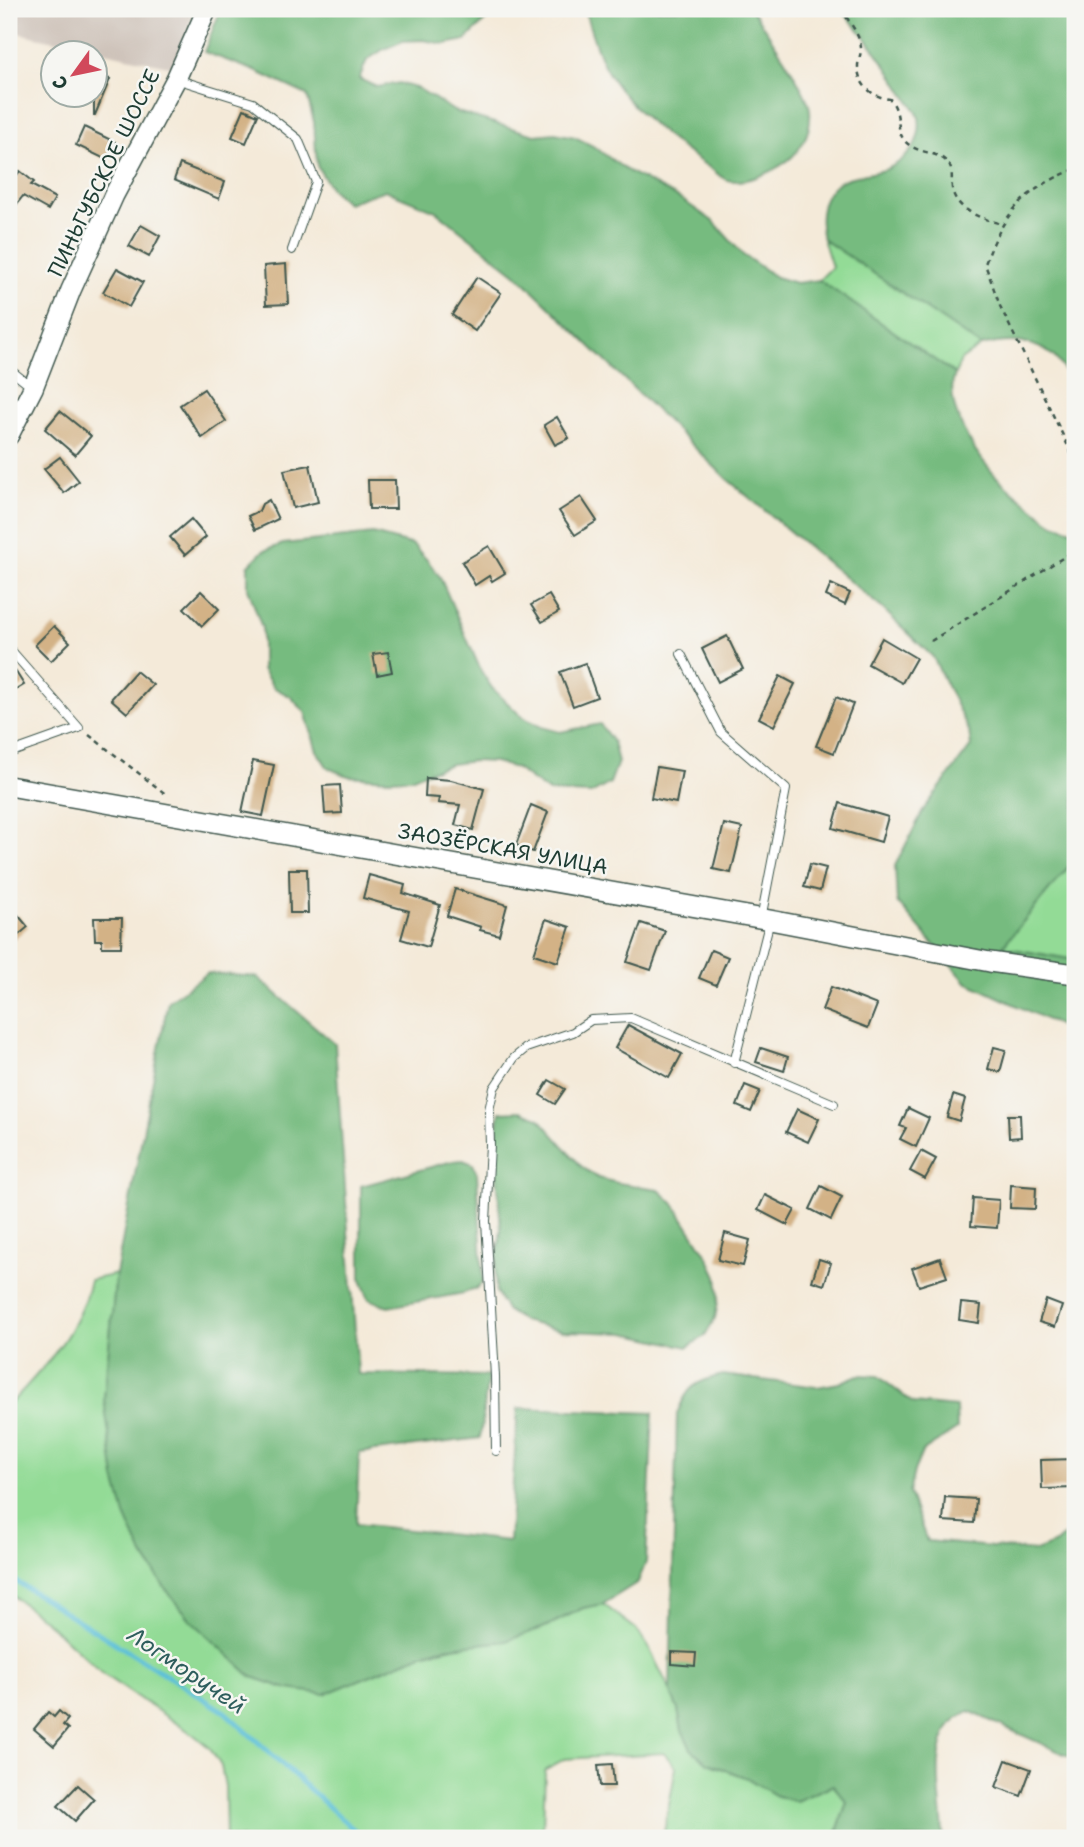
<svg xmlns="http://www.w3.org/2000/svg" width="1084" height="1847" font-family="'Shantell Sans',sans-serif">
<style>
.industrial{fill:#cec2b9}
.green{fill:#93db96;stroke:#598c65;stroke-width:2}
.forest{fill:#76bb7f;stroke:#4a7c5a;stroke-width:2}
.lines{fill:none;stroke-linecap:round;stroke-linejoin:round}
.stream{stroke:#5bc0d9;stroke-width:5}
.building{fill:#d3b286}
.service-casing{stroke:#3f574d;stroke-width:10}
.tertiary-casing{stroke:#3f574d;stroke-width:22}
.path{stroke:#3f574d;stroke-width:2.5;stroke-dasharray:5 5;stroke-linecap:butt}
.service{stroke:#fff;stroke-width:8}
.tertiary{stroke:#fff;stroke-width:19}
.labels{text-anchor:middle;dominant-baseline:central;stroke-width:5;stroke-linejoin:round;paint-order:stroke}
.street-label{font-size:21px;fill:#1f3d34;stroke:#f6f6f2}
.water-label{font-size:23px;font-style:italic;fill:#2e5e5d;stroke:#f6f6f2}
</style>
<rect width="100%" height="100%" fill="#f6f6f2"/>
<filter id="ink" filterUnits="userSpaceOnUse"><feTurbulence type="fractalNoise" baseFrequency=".0143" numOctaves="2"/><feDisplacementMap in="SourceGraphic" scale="14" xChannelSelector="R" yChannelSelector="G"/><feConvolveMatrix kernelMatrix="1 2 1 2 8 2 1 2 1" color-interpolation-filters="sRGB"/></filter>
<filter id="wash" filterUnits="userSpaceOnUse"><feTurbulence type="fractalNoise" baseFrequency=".00686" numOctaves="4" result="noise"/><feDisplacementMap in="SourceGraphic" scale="28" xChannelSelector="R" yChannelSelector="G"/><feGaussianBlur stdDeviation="1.57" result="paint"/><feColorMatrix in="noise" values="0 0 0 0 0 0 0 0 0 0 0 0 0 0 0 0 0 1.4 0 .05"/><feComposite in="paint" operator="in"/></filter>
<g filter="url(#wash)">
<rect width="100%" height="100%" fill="#f4ead9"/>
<polygon class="industrial" points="9,9 195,9 173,67 9,31"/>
<g class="green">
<polygon points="823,239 981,346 961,360 955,374 819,280 832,267"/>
<polygon points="1075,859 1075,960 1002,947"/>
<path d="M116 1274 104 1399 142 1553 165 1588 191 1620 325 1694 422 1654 545 1627 583 1608 603 1604 636 1629 648 1646 670 1690 678 1710 682 1730 708 1763 747 1778 777 1796 796 1801 833 1785 847 1801 835 1838H663L676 1767 664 1753 564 1759 545 1771 543 1830 591 1838H226L225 1786 221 1766 210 1748 194 1735 104 1675 48 1623 9 1593V1405C44 1368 79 1332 90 1280Z"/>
</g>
<g class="forest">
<path d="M221 9H496L466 40 445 44 423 40 403 41 384 49 367 60 359 79 377 87 399 83 419 89 454 111 535 135 555 133 575 137 593 146 626 170 681 199 714 222 743 255 776 277 796 283 819 280 955 374C943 405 973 450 992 472 1007 489 1028 503 1045 518L1054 524 1075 531V859L1002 947 1075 960V1033L966 982 897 902 895 866 924 809 971 746 969 731 933 657 883 609 727 479 516 274 436 211 385 190 347 203 331 189 317 166 314 122 307 95 253 70 204 52Z"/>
<path d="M584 9H751C764 27 808 91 810 110 812 134 799 156 778 167 765 175 743 184 727 180 721 178 715 171 710 168 674 144 627 107 606 69 597 54 590 26 584 9Z"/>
<path d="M840 9H1075V388C1069 378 1062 363 1052 355 1032 339 1005 340 981 346L823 239C819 223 819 201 832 188 845 173 870 176 887 169 907 160 923 141 919 118 917 110 910 102 905 95 886 64 865 34 840 9Z"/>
<polygon points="373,534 413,545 427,560 440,577 481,671 492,688 522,717 541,727 560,732 600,724 613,742 618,762 610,783 591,794 549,792 515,768 494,762 474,761 451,764 410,778 388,779 348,776 328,768 317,751 305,712 291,697 273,687 262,669 262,628 248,588 248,566 263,551 283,544"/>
<polygon points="208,973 257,977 335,1044 358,1374 488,1376 480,1438 359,1453 356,1524 509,1541 518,1408 653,1413 646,1562 638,1582 603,1604 583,1608 545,1627 506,1641 442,1648 422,1654 325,1694 288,1689 252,1677 191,1620 165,1588 142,1553 125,1515 115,1478 104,1399 116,1274 168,1001"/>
<polygon points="520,1111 539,1118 581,1166 598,1178 618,1183 658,1189 674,1204 708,1257 717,1276 719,1297 715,1318 705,1336 688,1347 625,1333 563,1331 523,1321 506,1310 496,1292 495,1271 501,1230 495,1146 500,1112"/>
<polygon points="463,1160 473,1164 477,1173 483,1282 475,1289 464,1293 388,1307 369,1299 361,1280 361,1186 453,1161"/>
<path d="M723 1375 817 1387 839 1383 858 1375 878 1376 913 1403 956 1407 957 1429 922 1452 914 1471 909 1493 927 1541 1036 1551 1056 1543 1075 1526V1759L969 1711C964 1714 955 1718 951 1724 929 1756 943 1802 943 1838H835L847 1802 833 1785 796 1801 777 1796 747 1778 708 1763 691 1749 682 1730 678 1710 670 1690 677 1414C687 1387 695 1381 723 1375Z"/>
</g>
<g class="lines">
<polyline class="stream" points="9,1577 225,1712 363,1838"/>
</g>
<g id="blocks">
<g class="building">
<polygon points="94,73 110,79 95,115 94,115"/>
<polygon points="244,109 258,115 246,143 232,137"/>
<polygon points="84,127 115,142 107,160 76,145"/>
<polygon points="180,164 225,182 219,199 174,180"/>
<polygon points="20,171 34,182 31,185 55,198 48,210 23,196 9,214 9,185"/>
<polygon points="141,225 160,236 149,257 129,246"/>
<polygon points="286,264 288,304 266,305 264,266"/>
<polygon points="117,268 143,282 129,307 103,292"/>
<polygon points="477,277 501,293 475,331 452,315"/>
<polygon points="204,389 226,421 202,438 180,405"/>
<polygon points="60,411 91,436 75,455 45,429"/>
<polygon points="557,417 569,438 555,445 544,425"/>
<polygon points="60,457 79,481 64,493 44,469"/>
<polygon points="310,465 318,502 293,508 284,470"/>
<polygon points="368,480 395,480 396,509 369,509"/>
<polygon points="581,497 597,521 575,535 559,511"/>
<polygon points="269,500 278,519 255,530 248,516 259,511 262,504"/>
<polygon points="191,519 206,537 185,555 170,537"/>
<polygon points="489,546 505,573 492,581 489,576 475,585 462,562"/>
<polygon points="831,584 850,593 845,605 826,596"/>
<polygon points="201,591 219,609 202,626 184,608"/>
<polygon points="549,595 559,612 542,622 531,605"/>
<polygon points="54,626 70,642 51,661 35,645"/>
<polygon points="727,636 743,669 718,682 702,649"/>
<polygon points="882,638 916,658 902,683 868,664"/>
<polygon points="388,652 392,672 377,675 373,654"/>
<polygon points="9,661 24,685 9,694"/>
<polygon points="585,663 597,697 573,706 560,672"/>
<polygon points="136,671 153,685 127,713 111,699"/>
<polygon points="780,676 795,684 774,726 759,718"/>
<polygon points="836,697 853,704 834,753 816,746"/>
<polygon points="253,761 274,765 263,816 242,812"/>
<polygon points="657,767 682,771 676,803 651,798"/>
<polygon points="426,778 451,780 484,789 473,830 455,825 460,805 438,803 439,798 425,797"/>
<polygon points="340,785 342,813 325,814 323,786"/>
<polygon points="840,803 888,817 881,842 833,828"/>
<polygon points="531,805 548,812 533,852 516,845"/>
<polygon points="724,824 742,828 731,873 713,869"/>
<polygon points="810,864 826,868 820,891 804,887"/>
<polygon points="289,869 307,869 308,913 290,913"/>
<polygon points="369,875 405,885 403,893 440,905 428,947 401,939 409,911 363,898"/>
<polygon points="455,889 507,905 499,935 480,930 481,927 447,916"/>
<polygon points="18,915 28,927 9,943 9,922"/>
<polygon points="94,918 122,918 121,947 102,947 102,940 95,940"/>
<polygon points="546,919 570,927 558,962 534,954"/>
<polygon points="641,923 665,931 651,970 627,962"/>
<polygon points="711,950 728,957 716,985 699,978"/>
<polygon points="831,987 877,1005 868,1028 822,1010"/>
<polygon points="628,1025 682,1054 669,1078 615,1048"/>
<polygon points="994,1047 1006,1050 1000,1072 988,1069"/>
<polygon points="761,1048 788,1057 784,1071 756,1062"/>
<polygon points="549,1080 565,1089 555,1104 540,1095"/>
<polygon points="745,1085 760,1091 751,1112 737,1106"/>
<polygon points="953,1095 965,1099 959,1121 947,1117"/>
<polygon points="908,1108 929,1118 916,1147 900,1139 906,1128 900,1126"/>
<polygon points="797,1109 819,1119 808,1142 786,1132"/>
<polygon points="1008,1115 1020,1115 1021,1137 1009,1138"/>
<polygon points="921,1151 936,1159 925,1179 910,1171"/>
<polygon points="1011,1185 1036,1187 1035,1209 1010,1208"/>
<polygon points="821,1186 842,1197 831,1220 810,1209"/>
<polygon points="765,1195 795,1210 787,1225 758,1210"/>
<polygon points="973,1198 999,1200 997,1228 971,1226"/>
<polygon points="725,1233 750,1240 743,1266 718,1260"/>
<polygon points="940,1258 947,1277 919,1286 912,1268"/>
<polygon points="819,1259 831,1263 824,1285 812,1281"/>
<polygon points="1046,1300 1062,1306 1055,1327 1039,1322"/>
<polygon points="961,1303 981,1305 979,1323 959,1320"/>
<polygon points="1075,1459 1075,1488 1042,1489 1041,1460"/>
<polygon points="945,1497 976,1499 974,1523 943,1521"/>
<polygon points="672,1652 696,1653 695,1666 672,1664"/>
<polygon points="59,1711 68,1719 63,1725 68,1729 54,1746 34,1729 48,1712 54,1717"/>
<polygon points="1006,1760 1031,1769 1021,1796 996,1787"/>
<polygon points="612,1764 614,1786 600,1786 598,1765"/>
<polygon points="78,1785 94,1799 75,1821 58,1806"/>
</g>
</g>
</g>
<g filter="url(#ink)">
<use href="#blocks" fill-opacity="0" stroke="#3f574d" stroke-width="2"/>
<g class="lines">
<defs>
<g id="service">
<polyline points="176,79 253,103 298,139 316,182 292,250"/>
<polyline points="9,369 33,388"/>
<polyline points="9,648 79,728 9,753"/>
<polyline points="681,654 721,732 786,789 761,919"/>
<polyline points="734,1063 770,920"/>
<polyline points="496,1451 495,1376 486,1221 490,1145 489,1110 494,1088 514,1058 526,1048 573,1032 591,1020 631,1018 834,1104"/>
</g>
<g id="tertiary">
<polyline points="9,435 33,388 71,290 114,195 176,79 207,9"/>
<polyline points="9,786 770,920 990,962 1075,974"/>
</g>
</defs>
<use href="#service" class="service-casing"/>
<use href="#tertiary" class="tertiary-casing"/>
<g class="path">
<path d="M840 9C848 19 861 36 861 49 861 55 858 60 858 66 858 85 872 97 890 99 902 114 895 128 904 140 915 154 935 150 947 162 954 170 951 179 952 188 955 211 985 220 1003 224"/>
<path d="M1075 169C1024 190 1004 212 985 264L1000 306 1069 448 1075 466"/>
<polyline points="931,641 1075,550"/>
<polyline points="89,735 167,795"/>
</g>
<use href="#service" class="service"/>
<use href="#tertiary" class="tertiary"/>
</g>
</g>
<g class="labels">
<g class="street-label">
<text transform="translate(104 173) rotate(-64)">ПИНЬГУБСКОЕ ШОССЕ</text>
<text transform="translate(503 849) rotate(10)">ЗАОЗЁРСКАЯ УЛИЦА</text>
</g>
<g class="water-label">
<text transform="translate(187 1670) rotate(34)">Логморучей</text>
</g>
</g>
<rect width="1084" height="1847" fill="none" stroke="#f6f6f2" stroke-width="35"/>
<g transform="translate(74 74) rotate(237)"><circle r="33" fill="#f6f6f2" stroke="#a0aca6" stroke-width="2"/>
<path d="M0-5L12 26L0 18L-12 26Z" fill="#d1495b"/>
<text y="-10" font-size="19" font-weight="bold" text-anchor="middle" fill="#1f3d34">С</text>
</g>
</svg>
